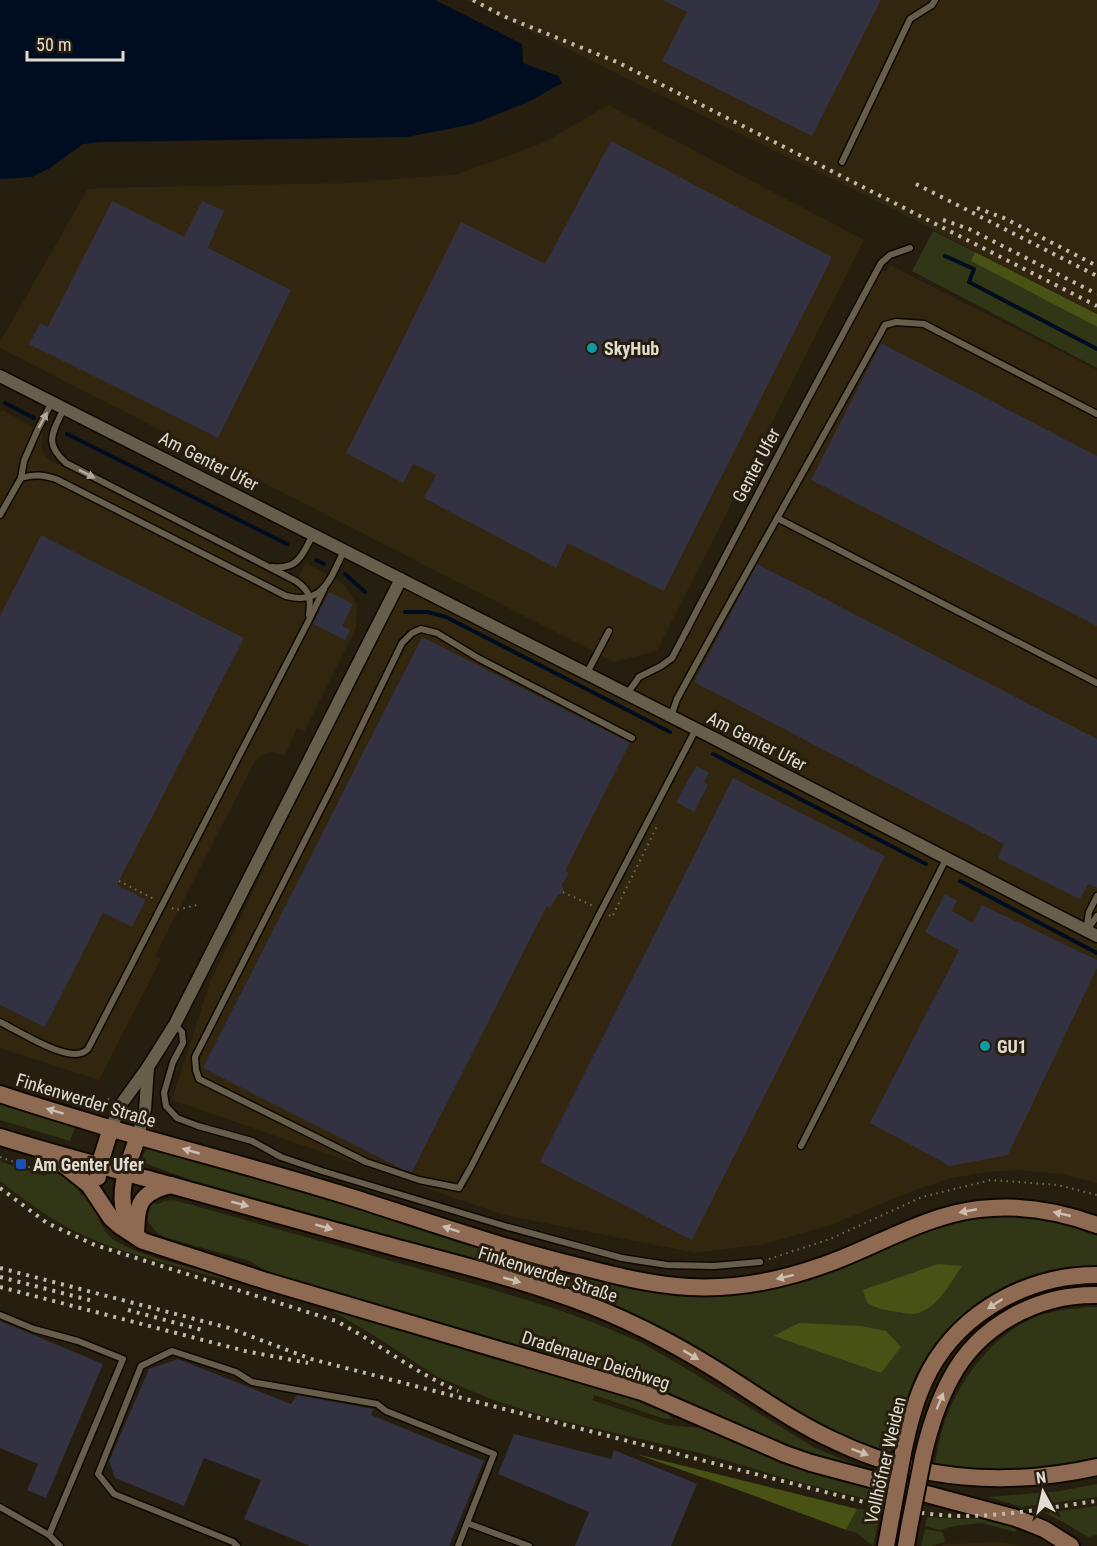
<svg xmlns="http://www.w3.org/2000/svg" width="1097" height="1546" font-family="'Roboto Condensed',sans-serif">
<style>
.built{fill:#32260f}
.green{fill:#313716}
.forest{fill:#485215}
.water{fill:#000d20}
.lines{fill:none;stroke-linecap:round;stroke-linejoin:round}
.stream{stroke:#000d20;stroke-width:4}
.building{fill:#323243}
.lane-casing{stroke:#0f0800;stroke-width:9}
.street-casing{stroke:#0f0800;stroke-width:15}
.secondary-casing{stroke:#0f0800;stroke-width:20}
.path{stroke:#736c5f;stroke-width:2;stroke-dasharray:1.5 4.5;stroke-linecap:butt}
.lane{stroke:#685e4c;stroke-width:6}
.street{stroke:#685e4c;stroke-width:12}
.secondary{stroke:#8f6a52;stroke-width:16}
.rail{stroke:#c0baaf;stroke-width:4;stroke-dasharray:3 6;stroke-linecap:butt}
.secondary-bridge-casing{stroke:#0f0800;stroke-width:20;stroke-linecap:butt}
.secondary-bridge{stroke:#8f6a52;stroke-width:16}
.oneway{fill:#b1a99c}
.oneway2{fill:#ccbfb1}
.culture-dot{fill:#0f9aa8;stroke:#261e0e;stroke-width:2}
.transit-dot{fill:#1a4fb4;stroke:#261e0e;stroke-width:2}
.labels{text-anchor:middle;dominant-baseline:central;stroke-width:6;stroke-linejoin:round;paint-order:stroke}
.poi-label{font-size:18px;font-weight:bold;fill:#e1dbd1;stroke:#261e0e;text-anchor:start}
.street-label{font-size:18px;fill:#e1dbd1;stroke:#261e0e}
</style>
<rect width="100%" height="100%" fill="#261e0e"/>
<g class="built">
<polygon points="467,0 1097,0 1097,313 881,203"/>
<polygon points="608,105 864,240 657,651 614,662 0,348 0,342 87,190 100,188 346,183 458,174 545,142"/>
<polygon points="890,265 1097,370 1097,1183 1065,1175 1021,1170 986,1172 948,1179 910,1192 831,1225 765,1244 696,1253 504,1215 172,1100 210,982 401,579 626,694 639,679 661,662 673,656 860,308 882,270 886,272"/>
<polygon points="2,410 43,432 42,448 45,456 52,461 293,585 306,563 336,579 346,587 357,604 356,628 305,730 297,728 285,755 272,752 262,755 255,761 155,956 161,959 99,1080 0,1048 0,412"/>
<polygon points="999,1542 1023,1546 941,1546 944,1544"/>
</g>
<g class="green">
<polygon points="933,231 975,252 972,261 1097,327 1097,368 912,271"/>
<polygon points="0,1103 75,1127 70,1141 0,1120"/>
<path d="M147 1148 310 1194 581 1277 631 1289 677 1295 706 1297 732 1294 799 1282 858 1260 928 1230 966 1220 1003 1216 1039 1219 1079 1227 1097 1236V1266C1020 1262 947 1310 914 1379 910 1387 908 1397 906 1405 900 1421 895 1437 890 1453L817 1425 678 1339 224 1192 147 1164 143 1161V1156Z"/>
<path d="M0 1161 15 1167 45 1176 47 1172C66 1175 72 1178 81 1195L88 1193C94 1206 99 1224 108 1235 127 1254 198 1269 226 1277V1280C179 1266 130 1256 85 1236 54 1222 27 1202 0 1181Z"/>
<polygon points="174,1200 484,1287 559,1310 597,1324 640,1342 687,1369 815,1448 863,1468 863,1472 270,1274 250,1261 167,1238 158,1234 148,1222 148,1214 152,1203 158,1204 164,1201"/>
<path d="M1089 1307H1097V1460L1049 1469 996 1472 934 1467C937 1454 939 1440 943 1427 957 1380 999 1325 1048 1313 1062 1309 1076 1309 1089 1307Z"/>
<polygon points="327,1308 624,1394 668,1413 673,1419 665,1419 594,1395 592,1400 668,1425 710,1429 755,1450 824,1476 885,1492 882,1503 791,1480 708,1455 543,1416 491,1399 438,1377 370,1333"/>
<polygon points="1097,1484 1097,1497 1022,1507 988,1497 1060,1491"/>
<polygon points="1097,1506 1097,1535 1088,1537 1065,1523 1045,1513"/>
<polygon points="857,1509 881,1510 873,1546 857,1533 846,1530"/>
<polygon points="927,1517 961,1519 986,1518 1017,1529 1015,1532 982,1523 954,1526 940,1530 925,1526"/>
<polygon points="925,1529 943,1532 945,1542 931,1546 921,1546"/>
</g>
<g class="forest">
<polygon points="975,252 1097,314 1097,327 971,261"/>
<path d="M938 1264 962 1266C950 1283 937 1311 913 1314 908 1314 903 1313 899 1312 887 1311 878 1309 867 1303L863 1290Z"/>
<polygon points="799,1323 861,1326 886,1331 901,1347 881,1373 774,1336"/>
<polygon points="636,1454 857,1509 846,1530 733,1488"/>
</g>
<polygon class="water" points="0,0 435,0 522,44 523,63 558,76 562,83 530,101 473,124 407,137 102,142 83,144 50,168 32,177 0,179"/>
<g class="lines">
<g class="stream">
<polyline points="945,256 974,269 969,282 1097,349"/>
<polyline points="5,403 34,418"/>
<polyline points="67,434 287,544"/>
<polyline points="316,560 324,564"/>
<polyline points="345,574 365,592"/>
<polyline points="405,612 428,612 446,617 670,732"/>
<polyline points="713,754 926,864"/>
<polyline points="960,881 1097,953"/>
</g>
</g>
<g class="building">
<polygon points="663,0 881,0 812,136 662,61 687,12"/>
<polygon points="611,141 832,257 664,591 568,543 556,568 424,498 436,475 413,464 403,483 346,453 461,222 545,264"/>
<polygon points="112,201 184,237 202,201 224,211 208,248 291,290 218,438 29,344 40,323 48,327"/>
<polygon points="881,343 1097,456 1097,626 811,480"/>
<polygon points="41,535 244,638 117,885 146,900 132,927 103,913 45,1027 0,1005 0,616"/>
<polygon points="757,564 1097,739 1097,888 1088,884 1080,899 998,858 1004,844 694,682"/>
<polygon points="329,592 353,604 342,626 350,630 345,640 313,624"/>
<polygon points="422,637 630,743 565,871 569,873 562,884 564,892 557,896 550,908 547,906 412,1172 402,1169 203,1068"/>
<polygon points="696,766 709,773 704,782 708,785 694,812 676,802"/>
<polygon points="733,778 885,856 692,1240 540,1162"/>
<polygon points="945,894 957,901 952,911 973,923 982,905 1097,960 1097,968 1008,1155 950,1166 870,1123 959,950 925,932"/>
<polygon points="0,1321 103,1364 46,1498 27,1490 38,1464 0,1448"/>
<polygon points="178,1359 291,1404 297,1395 373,1409 371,1415 484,1461 449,1546 310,1546 244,1519 261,1480 204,1458 184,1506 115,1478 109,1461 149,1369"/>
<polygon points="514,1434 611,1459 614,1450 697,1484 671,1546 575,1546 589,1512 498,1474"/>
</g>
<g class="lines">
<defs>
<g id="lane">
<polyline points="842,162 910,19 932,5 935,0"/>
<path d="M64 408C53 433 43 442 66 463L296 581C311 592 311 598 309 615"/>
<path d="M21 478C34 474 43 475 56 479L286 596C324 606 330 578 344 551"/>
<polyline points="0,515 21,478 24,461 38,429 52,402"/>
<polyline points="777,518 1097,683"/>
<path d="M272 567C299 570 302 554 313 535"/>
<polyline points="587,673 609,631"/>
<polyline points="627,694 639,677 661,666 672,658 795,423 881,263 890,255 910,248"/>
<path d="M671 716 677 699C745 574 816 450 885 325L896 322 924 324 1097 414"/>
<polyline points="632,738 478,658 437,633 421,629 412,633 402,643 334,783 195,1057 196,1070 199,1079 366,1162 419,1180 459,1188 471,1167 601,911 696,729"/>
<polyline points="1087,930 1097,916"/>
<polyline points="1086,931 1089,912 1097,896"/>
<path d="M0 1022C20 1032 55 1054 75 1054 81 1054 84 1053 88 1049L308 622 324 589"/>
<polyline points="175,1025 182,1032 183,1043 173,1062 164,1093 166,1106 177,1118 198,1126 252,1141 281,1157 322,1171 508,1227 622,1258 667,1265 714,1266 760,1262"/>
<polyline points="801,1146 946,859"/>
<polyline points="0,1315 34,1329 78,1341 123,1359 49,1535"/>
<polyline points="0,1507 49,1535 60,1546"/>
<polyline points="467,1523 529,1546"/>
<polyline points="237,1546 233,1542 114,1494 98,1474 141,1366 172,1351 236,1372 252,1382 377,1404 386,1411 494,1454 458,1546"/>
</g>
<g id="street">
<polyline points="0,376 696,729 1097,936"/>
<polyline points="111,1128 122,1103 148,1067 175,1024 401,579"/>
<polyline points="138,1136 145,1110 148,1067"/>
</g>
<g id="secondary">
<path d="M0 1094C36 1106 73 1117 109 1128 192 1152 275 1173 357 1199 432 1223 506 1249 582 1267 617 1276 652 1285 689 1287 740 1290 792 1278 840 1259 885 1241 929 1215 979 1209 1020 1204 1059 1211 1097 1225"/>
<path d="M0 1137C58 1155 116 1170 174 1186 248 1206 321 1227 394 1247 454 1263 515 1278 573 1299 623 1317 670 1341 715 1369 754 1393 793 1422 835 1441 918 1481 1008 1487 1097 1467"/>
<polyline points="54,1157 89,1185 111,1218 120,1226 143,1241 266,1281 642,1392 785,1454 811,1463 1016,1518 1044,1529 1071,1546"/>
<polyline points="98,1177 99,1166 111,1128"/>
<path d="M135 1235C131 1225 124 1215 123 1205 120 1182 131 1157 138 1136"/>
<path d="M136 1236C137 1205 138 1193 171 1185"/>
<path d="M903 1453C909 1424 916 1396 930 1370 963 1310 1030 1275 1097 1275"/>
<path d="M923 1457C929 1430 938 1402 951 1378 979 1325 1038 1294 1097 1295"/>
<polyline points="886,1546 890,1524"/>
<polyline points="906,1546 909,1528"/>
</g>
</defs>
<use href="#lane" class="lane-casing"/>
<use href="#street" class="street-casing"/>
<use href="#secondary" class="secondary-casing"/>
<g class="path">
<polyline points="119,881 154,899"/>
<polyline points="563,892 593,906"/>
<polyline points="172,908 176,910 197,905"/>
<polyline points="609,915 612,917 657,826"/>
<polyline points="92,1107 101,1105 109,1099 111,1099"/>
<polyline points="0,1157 29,1167 44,1168"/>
<polyline points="769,1259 830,1239 922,1197 991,1180 1058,1185 1097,1195"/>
</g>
<use href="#lane" class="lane"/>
<use href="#street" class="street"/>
<use href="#secondary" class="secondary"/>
<g class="rail">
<polyline points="473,0 503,16 617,62 1097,306"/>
<polyline points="916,184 1097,276"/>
<polyline points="977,208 1004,218 1097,266"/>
<polyline points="943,220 969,229 1097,294"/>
<path d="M0 1188 47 1223 95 1245 336 1321C378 1343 415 1373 458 1391"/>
<path d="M0 1268 229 1328 311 1359 883 1507C907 1511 932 1515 957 1516 1004 1517 1051 1507 1097 1501"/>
<polyline points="0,1277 93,1301"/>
<polyline points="0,1287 245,1351 308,1363"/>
<polyline points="128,1310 206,1331"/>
</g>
<defs>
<g id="secondary-bridge">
<polyline points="890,1524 903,1453"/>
<polyline points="909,1528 923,1457"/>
</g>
</defs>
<use href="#secondary-bridge" class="secondary-bridge-casing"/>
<use href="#secondary-bridge" class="secondary-bridge"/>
</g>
<defs><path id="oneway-solid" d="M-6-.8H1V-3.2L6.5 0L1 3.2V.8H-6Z" transform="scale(1.5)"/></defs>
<g class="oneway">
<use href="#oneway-solid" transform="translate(43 420) rotate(-61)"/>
<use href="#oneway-solid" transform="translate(87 474) rotate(27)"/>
</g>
<g class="oneway2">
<use href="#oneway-solid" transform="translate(55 1111) rotate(-163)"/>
<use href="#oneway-solid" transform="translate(191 1151) rotate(-164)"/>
<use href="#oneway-solid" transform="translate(240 1204) rotate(15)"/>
<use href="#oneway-solid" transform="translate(968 1211) rotate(169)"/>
<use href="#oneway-solid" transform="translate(1062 1214) rotate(-167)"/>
<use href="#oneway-solid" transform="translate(324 1227) rotate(16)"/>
<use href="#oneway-solid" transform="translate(451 1229) rotate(-162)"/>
<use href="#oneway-solid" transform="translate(785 1277) rotate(166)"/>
<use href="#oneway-solid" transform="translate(512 1280) rotate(16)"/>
<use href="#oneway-solid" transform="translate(995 1304) rotate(147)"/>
<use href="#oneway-solid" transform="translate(691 1355) rotate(31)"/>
<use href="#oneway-solid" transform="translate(940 1401) rotate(-68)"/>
<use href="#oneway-solid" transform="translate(860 1452) rotate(21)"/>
</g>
<g class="culture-dot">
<circle cx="592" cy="348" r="6"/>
<circle cx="985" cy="1046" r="6"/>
</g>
<rect class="transit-dot" x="15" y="1158" width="12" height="12" rx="3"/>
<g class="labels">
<g class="poi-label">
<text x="604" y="348">SkyHub</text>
<text x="997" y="1046">GU1</text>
<text x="33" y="1164">Am Genter Ufer</text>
</g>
<g class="street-label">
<text transform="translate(209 461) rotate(27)">Am Genter Ufer</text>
<text transform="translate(756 465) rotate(-62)">Genter Ufer</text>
<text transform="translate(757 741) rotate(27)">Am Genter Ufer</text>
<text transform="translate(86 1100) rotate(17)">Finkenwerder Straße</text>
<text transform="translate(548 1274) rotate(18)">Finkenwerder Straße</text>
<text transform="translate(596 1360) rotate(18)">Dradenauer Deichweg</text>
<text transform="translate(885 1460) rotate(-77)">Vollhöfner Weiden</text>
</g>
</g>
<g transform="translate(1043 1492) rotate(352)" stroke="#261e0e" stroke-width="4.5" paint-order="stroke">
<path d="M0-4.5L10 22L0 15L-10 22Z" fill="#e1dbd1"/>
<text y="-9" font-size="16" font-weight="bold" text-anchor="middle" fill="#e1dbd1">N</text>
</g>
<path d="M27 51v9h96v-9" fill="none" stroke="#e1dbd1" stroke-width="3"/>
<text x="36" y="51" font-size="18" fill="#e1dbd1" stroke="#261e0e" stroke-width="4.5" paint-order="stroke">50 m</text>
</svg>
